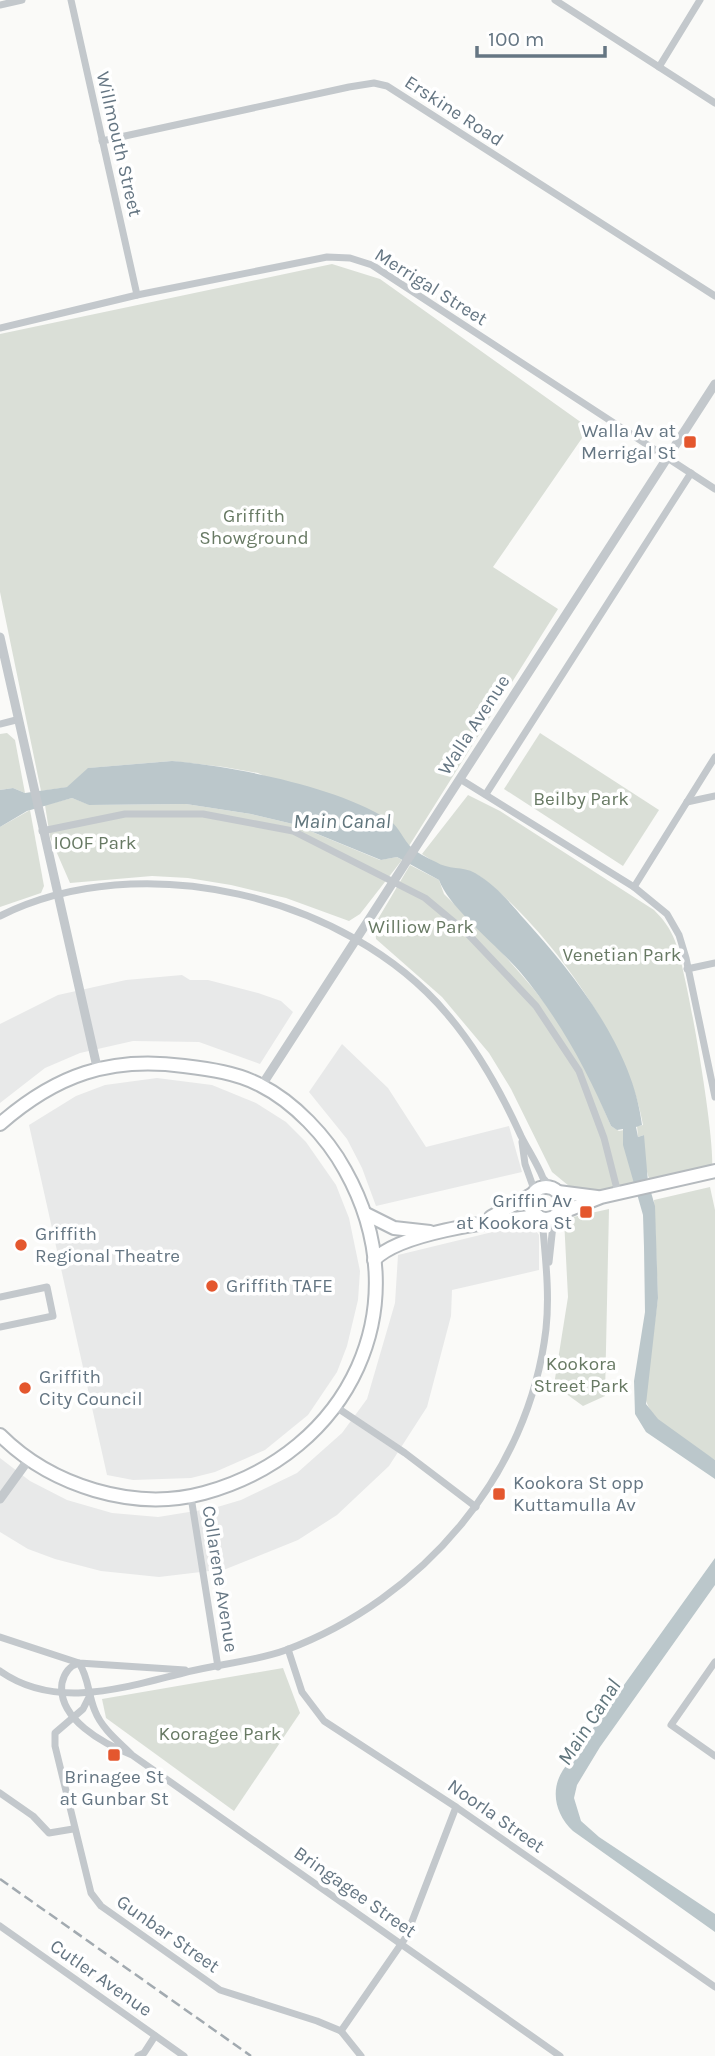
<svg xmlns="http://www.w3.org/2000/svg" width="715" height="2056" font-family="Karla,sans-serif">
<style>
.built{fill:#e8e9e9}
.green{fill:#dadfd7}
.water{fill:#bbc7cb}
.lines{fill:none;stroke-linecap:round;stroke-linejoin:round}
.primary-casing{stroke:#b5babe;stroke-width:16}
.minor{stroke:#c3c8cc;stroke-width:7}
.tertiary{stroke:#c3c8cc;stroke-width:9}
.primary{stroke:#fff;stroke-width:12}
.rail{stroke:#a2aab0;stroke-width:2.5;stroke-dasharray:10 5;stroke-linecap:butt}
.poi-dot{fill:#e4572e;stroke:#fff;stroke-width:2.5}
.labels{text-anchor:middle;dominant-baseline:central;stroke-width:7;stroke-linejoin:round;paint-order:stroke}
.street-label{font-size:19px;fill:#657683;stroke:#fff}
.poi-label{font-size:19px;fill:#657683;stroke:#fff;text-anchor:start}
.park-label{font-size:19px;fill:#687a64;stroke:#fff}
.water-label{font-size:21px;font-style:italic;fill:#60757c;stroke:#fff}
</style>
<rect width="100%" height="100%" fill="#fafaf8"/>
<g class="built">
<polygon points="182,975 190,980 208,980 258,993 281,1001 293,1012 260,1064 199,1042 133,1041 80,1053 45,1068 0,1103 0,1024 58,995 126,980"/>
<polygon points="342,1044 388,1088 426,1147 509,1126 522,1172 376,1206 362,1168 347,1139 309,1092"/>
<polygon points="157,1078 212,1085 256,1103 286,1122 306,1142 336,1185 349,1218 360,1271 358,1300 347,1346 337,1372 308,1415 265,1450 215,1472 191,1478 133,1480 107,1475 29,1125 76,1096 105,1085"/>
<polygon points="530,1223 539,1235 539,1270 452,1290 451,1316 427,1407 389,1466 337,1515 298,1540 226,1569 159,1577 101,1571 55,1559 28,1549 0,1532 0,1458 30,1481 67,1500 112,1513 158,1517 214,1508 241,1500 297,1473 342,1433 367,1399 395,1303 398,1255"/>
</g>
<g class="green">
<polygon points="332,264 380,279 589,428 493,567 558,609 409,846 258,773 224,767 172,761 89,768 68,787 41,791 0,592 0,334"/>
<polygon points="7,733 15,740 25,793 13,788 0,790 0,734"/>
<polygon points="540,733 659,810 623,866 504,789"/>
<path d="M468 795 500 811 654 910C663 919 670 928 675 941 688 976 715 1137 712 1167L650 1182 643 1158 644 1135 638 1137 637 1126 643 1125C629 1041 548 928 481 877 470 869 457 873 445 868 437 865 429 858 422 854Z"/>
<polygon points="72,798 90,805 186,804 251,814 293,824 380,860 397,857 402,860 360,914 349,921 286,898 231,885 188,878 152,876 70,883 50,837 45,805"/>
<polygon points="30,810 44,886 41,893 0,907 0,827"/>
<path d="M410 865 439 880 444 894C497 946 551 1000 586 1067 595 1086 602 1106 611 1126L619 1131 624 1130 636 1184 588 1192 569 1186 552 1172 511 1089 489 1053 442 997 376 939 375 924Z"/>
<path d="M710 1187 715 1210V1460C693 1445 649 1425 645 1396L658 1298 654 1200Z"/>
<polygon points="609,1209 605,1396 583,1406 554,1385 568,1297 564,1219"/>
<polygon points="283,1668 300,1713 234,1811 106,1718 102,1699"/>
</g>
<g class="water">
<path d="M172 761C232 766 334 786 386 818 399 826 400 834 409 845 415 852 428 858 436 862 448 870 463 866 475 873 495 884 511 904 525 920 575 975 633 1049 642 1125L636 1127 638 1137 644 1135 648 1182 655 1206 658 1298 646 1404 658 1419 715 1460V1479L646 1432 635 1414 634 1381 645 1312 644 1247 643 1215 623 1145V1129L617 1130 611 1126C587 1070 560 1020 521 973 499 947 449 908 439 880L397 857 381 860 293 824 251 814 186 804 89 805 72 798 27 811 0 827V790L13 788 25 793 67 787 88 768Z"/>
<path d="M715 1558V1585L600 1747 577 1785 574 1798 581 1821 599 1837 715 1914V1932L573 1831C555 1814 550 1790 563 1770Z"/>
</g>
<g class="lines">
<defs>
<g id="primary">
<path d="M0 1124C56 1075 110 1056 184 1066 209 1069 238 1073 260 1085 294 1102 327 1137 345 1170 421 1305 350 1453 204 1493 134 1512 51 1486 0 1435"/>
<circle cx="546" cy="1203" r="16"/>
<polyline points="558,1192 597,1197"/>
<polyline points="366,1214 394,1228 430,1232"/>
<polyline points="558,1214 601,1197 715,1171"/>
<polyline points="491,1217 533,1194"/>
<path d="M374 1260C402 1231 498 1221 538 1216"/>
</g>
</defs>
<use href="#primary" class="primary-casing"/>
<g class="minor">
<polyline points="71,0 137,295"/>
<polyline points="555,0 715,103"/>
<polyline points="0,5 22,0"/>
<polyline points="659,67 700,0"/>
<polyline points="102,141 349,87 374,83 387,86 715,296"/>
<polyline points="0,328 137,295 327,257 350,258 372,265 715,489"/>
<polyline points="0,724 16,720"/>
<polyline points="460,779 634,887 667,914 679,935 686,958 715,1097"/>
<polyline points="486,794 691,473"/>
<polyline points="687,802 715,796"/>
<polyline points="42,831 125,814 203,814 293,831 425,898 467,933 536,1006 579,1071 604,1138 618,1193"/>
<polyline points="634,887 715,757"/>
<path d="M0 916C140 846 347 895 447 1014 478 1050 501 1092 521 1136 528 1150 537 1163 543 1178L553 1189"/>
<polyline points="687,969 715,963"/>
<polyline points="522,1142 525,1164 535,1192"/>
<polyline points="549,1262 554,1216"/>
<polyline points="0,1297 47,1287 53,1316 0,1327"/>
<polyline points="336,1407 405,1453 476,1507"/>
<polyline points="191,1497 218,1667"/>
<polyline points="0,1637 79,1663 185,1670"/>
<polyline points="288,1649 302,1692 324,1721 456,1807 715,1987"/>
<polyline points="715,1662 671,1725 715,1756"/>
<path d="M0 1671C55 1710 123 1688 183 1673 217 1664 253 1662 286 1650 422 1599 529 1475 546 1329 550 1292 545 1255 542 1218"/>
<polyline points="91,1693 83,1709 55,1733 55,1746 91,1893 101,1906 220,1990 317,2021 341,2031 361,2056"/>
<path d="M132 1755C104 1744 57 1719 62 1683 64 1674 69 1666 79 1663 89 1678 88 1695 95 1711 102 1729 119 1742 132 1755L560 2056"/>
<polyline points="0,1793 33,1816 49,1833 73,1829"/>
<polyline points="0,1926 184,2056"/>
<polyline points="341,2031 406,1937 456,1807"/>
<polyline points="138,2056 144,2053 155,2036"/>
</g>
<g class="tertiary">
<polyline points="0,637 97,1067"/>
<polyline points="262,1085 715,384"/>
<polyline points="0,1499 29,1459"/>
</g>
<use href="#primary" class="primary"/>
<polyline class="rail" points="0,1879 251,2056"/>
</g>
<g class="poi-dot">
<rect x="683" y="435" width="14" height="14" rx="3.5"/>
<rect x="579" y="1205" width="14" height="14" rx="3.5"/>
<circle cx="21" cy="1245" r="7"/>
<circle cx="212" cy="1286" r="7"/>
<circle cx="25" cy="1388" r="7"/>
<rect x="492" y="1487" width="14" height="14" rx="3.5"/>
<rect x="107" y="1748" width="14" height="14" rx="3.5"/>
</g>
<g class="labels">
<g class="street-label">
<text transform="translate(454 111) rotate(33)">Erskine Road</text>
<text transform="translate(119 144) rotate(77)">Willmouth Street</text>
<text transform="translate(431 287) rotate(32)">Merrigal Street</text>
<text transform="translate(474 725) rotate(-57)">Walla Avenue</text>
<text transform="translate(220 1579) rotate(81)">Collarene Avenue</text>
<text transform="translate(496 1816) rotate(35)">Noorla Street</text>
<text transform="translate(355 1892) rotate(35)">Bringagee Street</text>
<text transform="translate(168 1934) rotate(35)">Gunbar Street</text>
<text transform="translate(101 1978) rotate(35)">Cutler Avenue</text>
</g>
<g class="poi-label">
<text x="676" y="431" text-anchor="end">Walla Av at<tspan x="676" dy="22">Merrigal St</tspan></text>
<text x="572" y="1201" text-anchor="end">Griffin Av<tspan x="572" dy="22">at Kookora St</tspan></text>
<text x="35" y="1234">Griffith<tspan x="35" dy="22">Regional Theatre</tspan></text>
<text x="226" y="1286">Griffith TAFE</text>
<text x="39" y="1377">Griffith<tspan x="39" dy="22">City Council</tspan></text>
<text x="513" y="1483">Kookora St opp<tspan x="513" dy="22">Kuttamulla Av</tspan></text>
<text x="114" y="1777" text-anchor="middle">Brinagee St<tspan x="114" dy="22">at Gunbar St</tspan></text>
</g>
<g class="park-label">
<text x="254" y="516">Griffith<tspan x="254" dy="22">Showground</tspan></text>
<text x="581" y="799">Beilby Park</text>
<text x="95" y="843">IOOF Park</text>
<text x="421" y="927">Williow Park</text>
<text x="622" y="955">Venetian Park</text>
<text x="581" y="1364">Kookora<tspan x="581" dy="22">Street Park</tspan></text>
<text x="220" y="1734">Kooragee Park</text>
</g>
<g class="water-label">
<text x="342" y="821">Main Canal</text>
<text transform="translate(589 1722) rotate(-57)">Main Canal</text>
</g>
</g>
<path d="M477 46v10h128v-10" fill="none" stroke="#657683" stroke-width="3.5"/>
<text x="488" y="46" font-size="21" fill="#657683" stroke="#ffffff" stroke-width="5" paint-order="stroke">100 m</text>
</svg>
